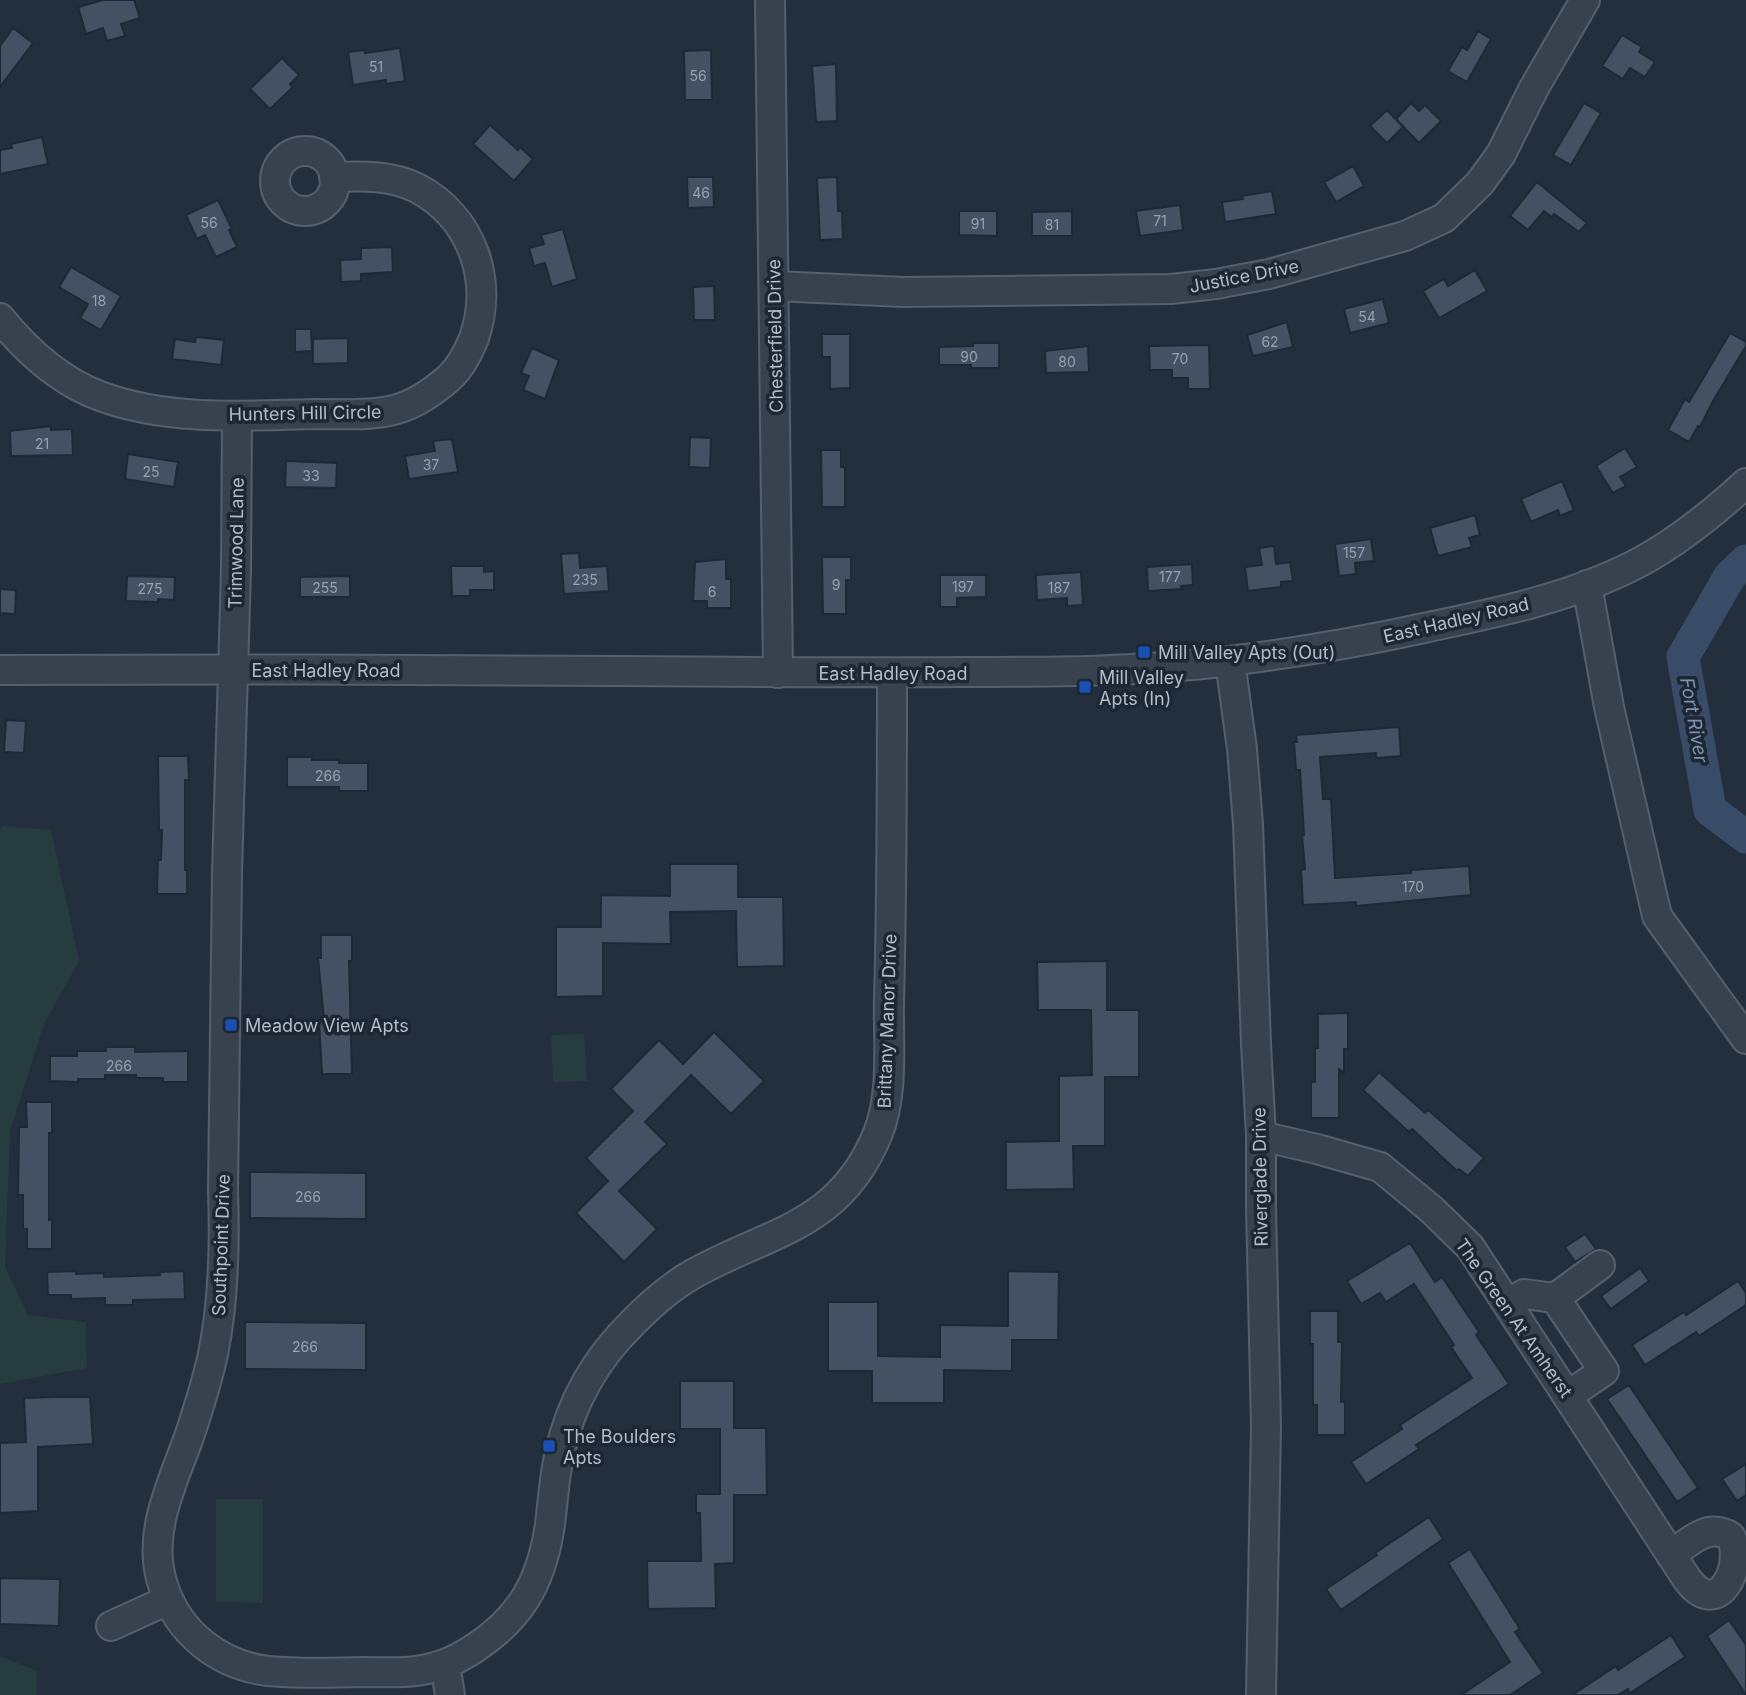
<svg xmlns="http://www.w3.org/2000/svg" width="1746" height="1695" font-family="Inter,sans-serif">
<style>
.green{fill:#263c3f}
.lines{fill:none;stroke-linecap:round;stroke-linejoin:round}
.river{stroke:#394c67;stroke-width:33}
.building{fill:#455162;stroke:#1f2835;stroke-width:2}
.minor-casing{stroke:#565f6c;stroke-width:32}
.minor{stroke:#38414e;stroke-width:28}
.transit-dot{fill:#1a4fb4;stroke:#1d2633;stroke-width:2.5}
.labels{text-anchor:middle;dominant-baseline:central;stroke-width:7;stroke-linejoin:round;paint-order:stroke}
.number-label{font-size:14px;fill:#98a1af}
.street-label{font-size:18px;fill:#b4bcc9;stroke:#1d2633}
.poi-label{font-size:18px;fill:#b4bcc9;stroke:#1d2633;text-anchor:start}
.water-label{font-size:19px;font-style:italic;fill:#7c92b1;stroke:#1d2633}
</style>
<rect width="100%" height="100%" fill="#242f3e"/>
<g class="green">
<polygon points="2,826 51,830 79,961 44,1024 10,1131 5,1267 28,1315 86,1322 87,1368 0,1384 0,830"/>
<polygon points="584,1034 587,1081 553,1082 551,1035"/>
<polygon points="216,1499 263,1499 263,1603 216,1602"/>
<polygon points="0,1656 37,1671 37,1695 0,1695"/>
</g>
<g class="lines">
<polyline class="river" points="1746,561 1730,576 1683,657 1710,810 1746,837"/>
</g>
<g class="building">
<polygon points="103,0 134,0 140,18 121,24 125,36 107,41 103,28 86,34 78,7"/>
<polygon points="13,28 33,43 0,87 0,46"/>
<polygon points="1478,31 1491,39 1467,82 1448,71 1462,47 1467,50"/>
<polygon points="1622,35 1642,47 1639,52 1655,62 1645,77 1630,68 1623,79 1602,66"/>
<polygon points="400,48 405,81 386,84 386,80 353,85 348,52 365,50 365,53"/>
<polygon points="711,50 712,100 685,100 684,51"/>
<polygon points="282,58 299,75 290,84 293,87 270,109 250,89"/>
<polygon points="836,64 837,121 816,122 812,66"/>
<polygon points="1411,103 1419,111 1425,105 1441,121 1419,143 1396,119"/>
<polygon points="1584,103 1601,113 1571,165 1553,155"/>
<polygon points="1387,110 1403,127 1387,143 1370,126"/>
<polygon points="490,125 518,150 520,147 533,159 514,181 473,144"/>
<polygon points="42,137 48,164 0,174 0,150 12,148 11,144"/>
<polygon points="1353,166 1364,186 1336,202 1324,182"/>
<polygon points="687,177 713,177 714,207 688,208"/>
<polygon points="837,177 838,211 842,211 843,239 820,240 817,178"/>
<polygon points="1537,182 1587,223 1579,232 1554,214 1552,217 1544,211 1528,230 1510,216"/>
<polygon points="1272,191 1276,214 1225,222 1222,202 1243,199 1242,196"/>
<polygon points="218,200 232,229 229,230 237,247 216,257 205,235 197,239 186,215"/>
<polygon points="1180,205 1183,230 1140,236 1136,211"/>
<polygon points="959,211 997,211 997,236 959,235"/>
<polygon points="1072,211 1072,236 1032,236 1032,212"/>
<polygon points="563,229 577,279 552,287 545,263 534,266 529,248 544,244 541,235"/>
<polygon points="392,247 393,272 361,274 361,281 341,282 340,260 361,259 361,248"/>
<polygon points="71,267 121,296 101,330 80,318 88,304 59,287"/>
<polygon points="1475,270 1487,291 1439,318 1423,291 1444,279 1448,286"/>
<polygon points="714,286 715,320 694,320 693,287"/>
<polygon points="1383,299 1389,323 1350,333 1344,309"/>
<polygon points="1287,322 1293,347 1253,356 1247,335"/>
<polygon points="295,329 311,329 312,351 295,352"/>
<polygon points="1730,333 1746,342 1746,346 1713,401 1700,427 1698,426 1689,442 1668,430 1685,399 1689,402"/>
<polygon points="822,334 850,334 850,388 830,389 830,357 822,357"/>
<polygon points="196,337 224,340 221,365 172,359 175,339 195,342"/>
<polygon points="348,338 348,363 313,364 313,339"/>
<polygon points="973,343 999,343 999,368 971,368 971,365 939,365 939,347 973,346"/>
<polygon points="1209,345 1210,389 1188,389 1188,378 1172,378 1172,370 1150,370 1149,346"/>
<polygon points="1088,346 1089,372 1046,373 1045,351"/>
<polygon points="532,348 559,360 545,399 523,390 529,376 521,373"/>
<polygon points="51,426 51,430 72,429 73,455 11,456 10,431"/>
<polygon points="690,437 711,438 710,468 689,467"/>
<polygon points="452,439 458,472 409,479 405,456 435,451 433,441"/>
<polygon points="1625,448 1637,467 1620,477 1626,486 1613,493 1596,466"/>
<polygon points="821,450 841,450 841,467 845,467 845,507 822,507"/>
<polygon points="128,454 178,462 174,487 125,479"/>
<polygon points="286,461 337,463 336,488 285,487"/>
<polygon points="1562,481 1574,510 1560,516 1558,510 1531,522 1521,499"/>
<polygon points="1475,515 1480,535 1469,538 1472,547 1438,556 1430,528"/>
<polygon points="1371,539 1374,561 1355,563 1356,574 1339,576 1335,544"/>
<polygon points="1274,546 1276,564 1290,562 1293,581 1281,582 1281,587 1248,591 1245,567 1262,565 1259,548"/>
<polygon points="579,553 580,568 607,566 609,591 564,594 561,554"/>
<polygon points="822,557 851,557 851,580 846,580 846,614 823,614"/>
<polygon points="726,559 726,579 731,579 731,608 707,608 707,601 693,601 695,562"/>
<polygon points="1192,564 1193,585 1181,586 1182,589 1148,591 1147,567"/>
<polygon points="451,566 484,566 484,572 494,571 494,590 470,590 470,596 452,596"/>
<polygon points="1081,572 1083,605 1067,606 1067,598 1037,600 1036,575"/>
<polygon points="940,575 986,575 986,597 957,598 957,607 940,607"/>
<polygon points="127,576 175,577 174,600 158,599 158,602 126,601"/>
<polygon points="350,576 350,597 300,597 300,577"/>
<polygon points="0,589 16,590 15,614 0,613"/>
<polygon points="6,720 26,721 24,753 4,752"/>
<polygon points="1399,727 1401,756 1376,758 1376,753 1320,757 1323,799 1331,799 1335,878 1411,873 1411,870 1469,866 1471,895 1356,906 1356,902 1303,905 1301,870 1305,869 1302,835 1304,835 1300,770 1296,770 1294,742 1297,742 1296,735"/>
<polygon points="158,756 188,756 189,780 185,780 185,870 187,870 187,894 157,894 158,860 161,860 162,830 159,830"/>
<polygon points="287,757 312,757 312,760 339,760 339,763 368,763 368,791 339,791 339,787 287,787"/>
<polygon points="670,864 738,864 738,897 783,897 784,966 737,967 736,911 670,912 671,944 603,943 603,996 556,997 556,927 601,927 601,895 670,896"/>
<polygon points="321,935 352,935 352,961 349,961 352,1074 322,1074 319,1020 324,1019 318,958 321,958"/>
<polygon points="1107,961 1107,1010 1139,1010 1139,1077 1105,1077 1105,1146 1073,1146 1074,1189 1006,1190 1006,1142 1059,1141 1059,1076 1092,1075 1091,1010 1038,1010 1037,962"/>
<polygon points="1348,1013 1348,1049 1344,1049 1344,1073 1339,1069 1339,1118 1311,1118 1311,1082 1315,1082 1315,1048 1318,1048 1318,1014"/>
<polygon points="714,1032 764,1081 731,1114 691,1075 645,1122 667,1144 619,1191 657,1229 624,1262 576,1213 608,1181 586,1158 633,1111 611,1089 659,1040 683,1064"/>
<polygon points="106,1047 135,1047 135,1052 188,1051 188,1082 163,1082 163,1078 136,1078 136,1075 105,1075 105,1079 78,1079 78,1082 50,1081 50,1056 77,1056 77,1051 106,1051"/>
<polygon points="1379,1072 1425,1113 1428,1110 1484,1158 1468,1176 1459,1169 1457,1171 1412,1129 1409,1132 1363,1090"/>
<polygon points="26,1102 52,1102 52,1133 49,1133 49,1220 52,1220 52,1249 27,1249 27,1229 23,1229 23,1195 18,1195 19,1127 27,1127"/>
<polygon points="250,1172 366,1173 366,1219 250,1218"/>
<polygon points="1585,1234 1596,1249 1575,1262 1565,1247"/>
<polygon points="1410,1243 1435,1282 1442,1277 1479,1332 1476,1335 1509,1384 1416,1445 1419,1449 1366,1484 1351,1462 1402,1429 1400,1425 1472,1378 1451,1347 1454,1345 1414,1284 1386,1302 1380,1293 1361,1304 1347,1281"/>
<polygon points="1640,1268 1649,1281 1611,1309 1601,1296"/>
<polygon points="76,1271 76,1274 104,1273 104,1277 160,1275 160,1272 184,1271 185,1299 133,1300 133,1305 105,1305 105,1298 71,1299 71,1295 48,1295 47,1272"/>
<polygon points="1008,1271 1059,1272 1058,1340 1012,1340 1012,1371 944,1370 944,1403 872,1403 872,1371 828,1371 828,1302 878,1302 878,1356 940,1357 940,1325 1008,1326"/>
<polygon points="1738,1281 1746,1293 1746,1305 1699,1336 1696,1332 1645,1365 1632,1345 1684,1312 1686,1315"/>
<polygon points="1310,1311 1338,1311 1338,1342 1342,1342 1341,1402 1345,1402 1345,1435 1317,1435 1317,1405 1313,1405 1313,1344 1310,1344"/>
<polygon points="245,1322 366,1323 366,1370 245,1369"/>
<polygon points="680,1381 734,1381 734,1428 766,1428 767,1495 734,1495 734,1563 715,1564 716,1608 648,1609 647,1561 701,1561 700,1513 696,1513 696,1494 720,1494 720,1429 680,1429"/>
<polygon points="1629,1385 1698,1488 1677,1502 1607,1399"/>
<polygon points="53,1397 90,1397 93,1444 38,1447 38,1511 0,1513 0,1443 26,1442 24,1398"/>
<polygon points="1746,1464 1746,1495 1737,1501 1722,1479"/>
<polygon points="1429,1517 1443,1539 1341,1610 1326,1589 1377,1555 1375,1553"/>
<polygon points="1470,1549 1520,1629 1515,1632 1543,1673 1510,1695 1461,1695 1510,1662 1448,1563"/>
<polygon points="0,1578 60,1579 59,1626 0,1624"/>
<polygon points="1729,1620 1746,1645 1746,1695 1707,1636"/>
<polygon points="1671,1635 1685,1657 1630,1693 1628,1689 1618,1695 1572,1695 1616,1666 1618,1670"/>
</g>
<g class="lines">
<defs>
<g id="minor">
<polyline points="770,0 778,673"/>
<circle cx="305" cy="181" r="30"/>
<polyline points="775,286 903,292 1171,289 1216,284 1269,274 1405,236 1444,218 1480,183 1501,154 1534,88 1585,0"/>
<path d="M0 318C26 350 60 381 100 396 167 421 245 416 315 414 340 414 366 416 389 411 411 407 433 392 449 378 461 367 468 353 474 338 494 280 472 217 417 188 391 175 363 176 334 177"/>
<path d="M237 416 236 570 227 873 223 1191C225 1246 224 1300 213 1354 207 1382 198 1410 189 1437 172 1484 146 1535 163 1585 178 1633 219 1665 268 1671 300 1674 332 1673 364 1672 387 1672 409 1674 431 1668 447 1665 461 1657 475 1648 520 1618 540 1584 549 1531 552 1512 553 1492 556 1473 563 1423 585 1374 620 1336 641 1313 665 1290 693 1274 770 1231 840 1227 878 1133 894 1093 888 1042 889 1000 892 891 892 782 892 673"/>
<polyline points="1587,585 1609,707 1657,916 1746,1039"/>
<polyline points="1230,661 1242,749 1248,824 1256,1044 1261,1136 1261,1207 1266,1427 1261,1695"/>
<path d="M0 670C206 669 413 669 619 671 733 672 847 673 960 672 1050 672 1140 672 1229 661 1295 653 1360 642 1424 628 1491 614 1560 600 1622 571 1668 550 1709 517 1746 483"/>
<path d="M1261 1136 1317 1149 1380 1167 1431 1209 1470 1247 1687 1579C1720 1624 1746 1560 1730 1536 1722 1531 1711 1530 1703 1534 1692 1538 1681 1548 1671 1555"/>
<polyline points="1508,1304 1524,1294 1555,1298"/>
<polyline points="1569,1395 1604,1371 1555,1298 1600,1265"/>
<polyline points="111,1626 168,1600"/>
<polyline points="445,1664 450,1695"/>
</g>
</defs>
<use href="#minor" class="minor-casing"/>
<use href="#minor" class="minor"/>
</g>
<g class="transit-dot">
<rect x="1137" y="645" width="14" height="14" rx="3.5"/>
<rect x="1078" y="680" width="14" height="14" rx="3.5"/>
<rect x="224" y="1018" width="14" height="14" rx="3.5"/>
<rect x="542" y="1439" width="14" height="14" rx="3.5"/>
</g>
<g class="labels">
<g class="number-label">
<text x="376" y="66">51</text>
<text x="698" y="75">56</text>
<text x="701" y="192">46</text>
<text x="1160" y="220">71</text>
<text x="209" y="222">56</text>
<text x="978" y="223">91</text>
<text x="1052" y="224">81</text>
<text x="99" y="300">18</text>
<text x="1367" y="316">54</text>
<text x="1270" y="341">62</text>
<text x="969" y="356">90</text>
<text x="1180" y="358">70</text>
<text x="1067" y="361">80</text>
<text x="42" y="443">21</text>
<text x="431" y="464">37</text>
<text x="151" y="471">25</text>
<text x="311" y="475">33</text>
<text x="1354" y="552">157</text>
<text x="1170" y="576">177</text>
<text x="585" y="579">235</text>
<text x="836" y="584">9</text>
<text x="963" y="586">197</text>
<text x="325" y="587">255</text>
<text x="1059" y="587">187</text>
<text x="150" y="588">275</text>
<text x="712" y="591">6</text>
<text x="328" y="775">266</text>
<text x="1413" y="886">170</text>
<text x="119" y="1065">266</text>
<text x="308" y="1196">266</text>
<text x="305" y="1346">266</text>
</g>
<g class="street-label">
<text transform="translate(1244 276) rotate(-11)">Justice Drive</text>
<text transform="translate(775 336) rotate(-91)">Chesterfield Drive</text>
<text transform="translate(305 413) rotate(-1)">Hunters Hill Circle</text>
<text transform="translate(236 543) rotate(-89)">Trimwood Lane</text>
<text transform="translate(1456 620) rotate(-13)">East Hadley Road</text>
<text x="326" y="670">East Hadley Road</text>
<text x="893" y="673">East Hadley Road</text>
<text transform="translate(887 1021) rotate(-88)">Brittany Manor Drive</text>
<text transform="translate(1260 1177) rotate(-91)">Riverglade Drive</text>
<text transform="translate(221 1245) rotate(-88)">Southpoint Drive</text>
<text transform="translate(1514 1318) rotate(55)">The Green At Amherst</text>
</g>
<g class="poi-label">
<text x="1158" y="652">Mill Valley Apts (Out)</text>
<text x="1099" y="677">Mill Valley<tspan x="1099" dy="21">Apts (In)</tspan></text>
<text x="245" y="1025">Meadow View Apts</text>
<text x="563" y="1436">The Boulders<tspan x="563" dy="21">Apts</tspan></text>
</g>
<g class="water-label">
<text transform="translate(1694 720) rotate(80)">Fort River</text>
</g>
</g>
</svg>
